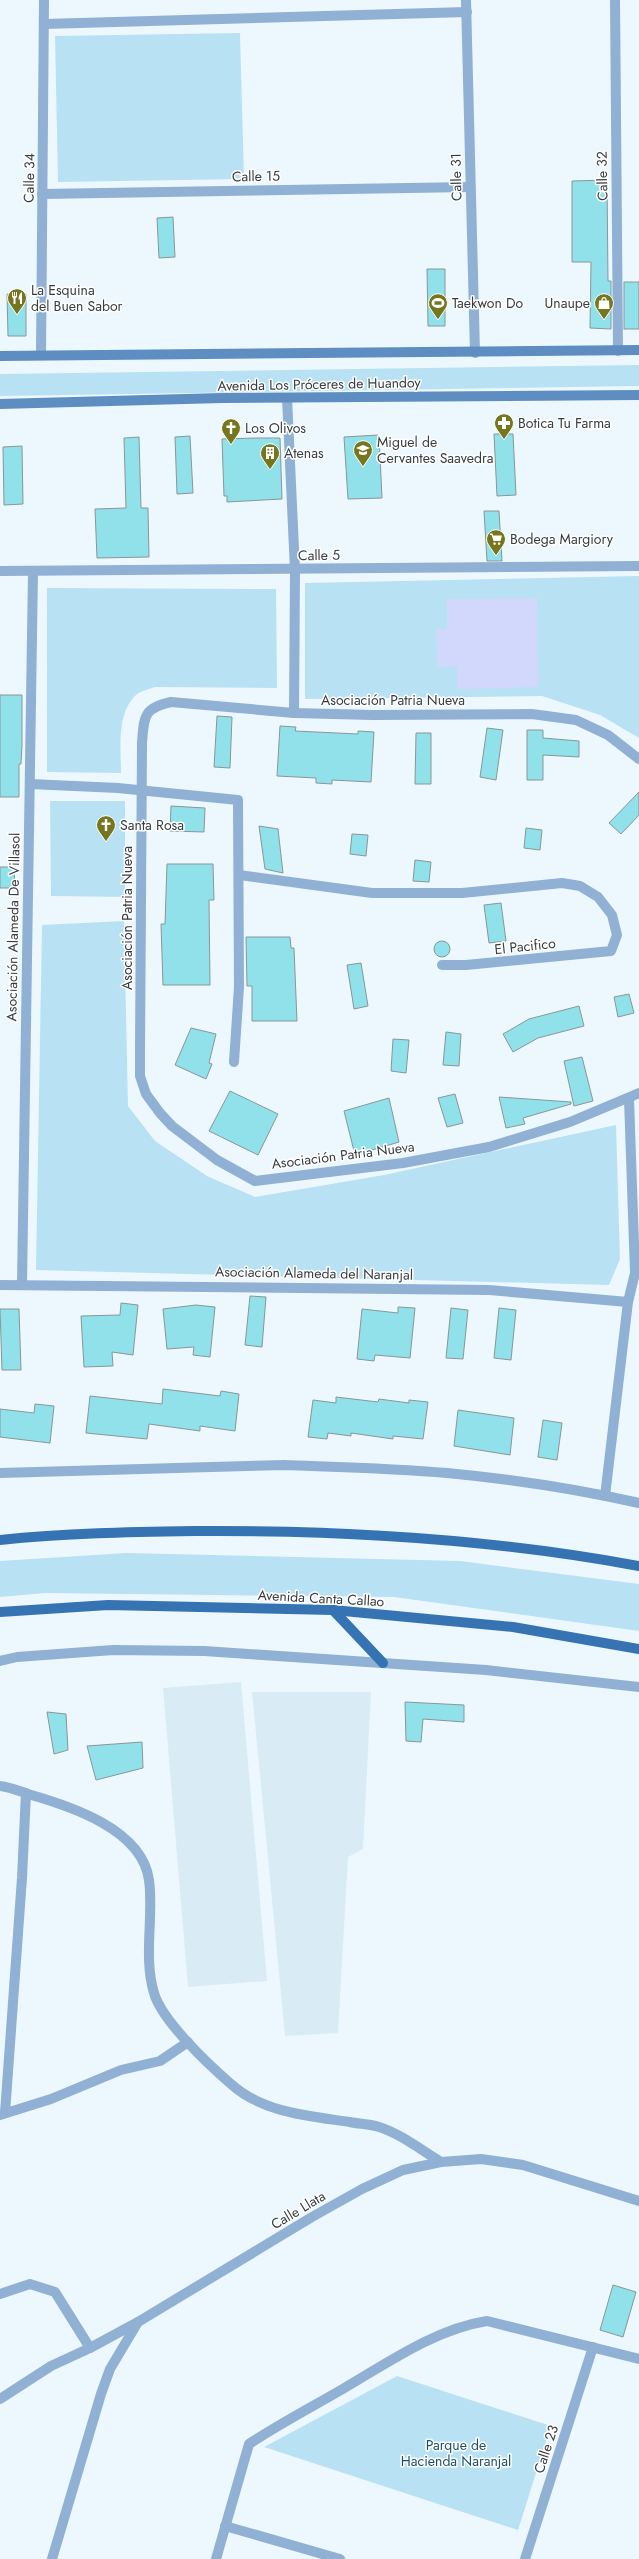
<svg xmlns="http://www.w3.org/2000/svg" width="639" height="2559" font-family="Jost,sans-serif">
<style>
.built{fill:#d9ecf6}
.green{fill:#b9e1f4}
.water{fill:#d1d8fb}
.building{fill:#90e1e9;stroke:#8a9698}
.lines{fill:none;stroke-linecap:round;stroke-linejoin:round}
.minor{stroke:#90b0d4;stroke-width:10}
.tertiary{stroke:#90b0d4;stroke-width:10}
.secondary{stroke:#5d8dc1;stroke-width:10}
.primary{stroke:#3673b3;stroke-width:10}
.labels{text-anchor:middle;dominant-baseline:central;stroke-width:3;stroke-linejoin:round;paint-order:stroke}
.street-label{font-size:14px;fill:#383d3f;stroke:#fff}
.poi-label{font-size:14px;fill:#383d3f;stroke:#fff;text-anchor:start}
.park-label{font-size:14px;fill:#1b5166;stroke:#fff}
</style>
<rect width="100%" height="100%" fill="#ecf8fe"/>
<g class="built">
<polygon points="241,1682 267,1981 188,1987 163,1688"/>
<polygon points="252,1692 371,1692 363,1849 348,1857 338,2033 285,2036"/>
</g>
<g class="green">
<polygon points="240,33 244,179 58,182 55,36"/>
<polygon points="639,365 639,386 0,396 0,374"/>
<polygon points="639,576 639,738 600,715 542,696 305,699 305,583"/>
<path d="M47 588 276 589 277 688 155 687C150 689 141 691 137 694 116 713 121 747 121 773L47 772Z"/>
<polygon points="50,801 125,801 125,897 51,896"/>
<polygon points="124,921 128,1106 155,1141 207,1176 255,1197 384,1175 616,1125 620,1259 609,1285 36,1270 42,925"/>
<polygon points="126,1553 460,1561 639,1584 639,1631 394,1597 45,1593 0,1597 0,1561"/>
<polygon points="397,2376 551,2426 518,2530 264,2447"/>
</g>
<polygon class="water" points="537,598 538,687 457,689 457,666 437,667 436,629 447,629 447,599"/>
<g class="building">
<polygon points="607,180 608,281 611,281 611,329 590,328 591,262 572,262 572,181"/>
<polygon points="173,217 175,257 159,258 157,218"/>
<polygon points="427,269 445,269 445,326 428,326"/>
<rect x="624" y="282" width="15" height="47"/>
<polygon points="7,294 26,294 26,336 8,336"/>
<polygon points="494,434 513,434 516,495 497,496"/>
<polygon points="379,435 382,498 348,499 344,437"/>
<polygon points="190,436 193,493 177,494 175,437"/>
<polygon points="139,437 141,508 148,508 149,557 97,558 95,509 126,508 124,438"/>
<polygon points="258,438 280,438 282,499 227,502 227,496 224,496 222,439"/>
<polygon points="22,446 23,504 4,505 3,447"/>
<polygon points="484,511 499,511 502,561 487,561"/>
<polygon points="0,695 22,695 22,745 21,764 19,764 19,797 0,797"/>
<polygon points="217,716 232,717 230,768 214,767"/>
<polygon points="280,726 296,727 295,731 358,734 358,731 374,732 371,782 332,780 332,784 316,783 316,778 277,776"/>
<polygon points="487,728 503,730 496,780 480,777"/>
<polygon points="527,730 543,730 543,738 579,741 579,757 543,755 543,780 527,780"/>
<polygon points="416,733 431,733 431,784 415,784"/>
<polygon points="639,792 639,815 621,834 609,823"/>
<polygon points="171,806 205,808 204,832 170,831"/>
<polygon points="259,826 278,829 283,873 265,869"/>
<polygon points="526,828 542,830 540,850 524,848"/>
<polygon points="352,834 368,835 366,856 350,854"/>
<polygon points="415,860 431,862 429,882 413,881"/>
<polygon points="167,864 213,864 214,900 209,900 210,985 163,985 161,924 165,924"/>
<polygon points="0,867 14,867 15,888 0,888"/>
<polygon points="501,903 506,941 489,943 484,905"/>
<polygon points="246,937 290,937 291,948 294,948 297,1021 252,1021 252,986 247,986"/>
<circle cx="442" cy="949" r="8"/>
<polygon points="361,963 368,1006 354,1009 347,965"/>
<polygon points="629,994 634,1013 618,1017 614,997"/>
<polygon points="579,1006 584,1026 538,1038 513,1052 503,1034 529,1019"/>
<polygon points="191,1028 216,1034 209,1063 212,1064 206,1079 175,1065"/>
<polygon points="446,1032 461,1034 459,1066 443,1065"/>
<polygon points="393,1039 409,1040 406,1073 391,1071"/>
<polygon points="582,1057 593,1101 574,1106 564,1061"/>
<polygon points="230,1091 278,1114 258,1155 209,1131"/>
<polygon points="455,1094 463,1123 447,1127 438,1098"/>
<polygon points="499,1097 571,1102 571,1104 523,1118 525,1124 506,1128"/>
<polygon points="389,1098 399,1142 355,1155 344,1111"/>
<polygon points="250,1296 266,1297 262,1347 245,1345"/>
<polygon points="121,1303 138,1305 133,1355 112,1352 113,1366 84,1367 81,1316 120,1315"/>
<polygon points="196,1305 215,1307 210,1357 193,1355 194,1347 167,1349 163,1309"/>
<polygon points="398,1307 415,1308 410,1358 375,1355 374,1361 357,1359 362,1309 398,1313"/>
<polygon points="451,1308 468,1310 463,1359 446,1358"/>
<polygon points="499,1308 516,1310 511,1360 494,1358"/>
<polygon points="0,1309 19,1309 21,1370 2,1370"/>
<polygon points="163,1389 220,1396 221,1391 239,1394 235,1431 200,1426 200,1431 149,1424 147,1439 86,1433 90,1396 162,1404"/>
<polygon points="336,1397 378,1402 379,1399 409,1403 409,1400 428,1402 423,1439 393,1436 393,1439 351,1433 351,1436 328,1433 327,1439 308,1437 313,1400 336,1403"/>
<polygon points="35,1404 54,1406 50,1443 0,1437 0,1409 34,1413"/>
<polygon points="458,1410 514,1418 510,1455 454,1446"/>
<polygon points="543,1420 562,1423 557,1460 538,1457"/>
<polygon points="405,1702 464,1705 464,1722 423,1719 421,1742 406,1741"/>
<polygon points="47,1712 66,1714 68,1750 54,1754"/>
<polygon points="142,1742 143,1768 96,1780 87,1746"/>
<polygon points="613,2285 636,2292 623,2337 600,2330"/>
</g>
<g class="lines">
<g class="minor">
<polyline points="466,0 475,353"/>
<polyline points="615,0 618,351"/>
<polyline points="44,24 467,12"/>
<polyline points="42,194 470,187"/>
<polyline points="41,355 44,0"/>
<polyline points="287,398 295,570 294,713"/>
<polyline points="0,571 639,566"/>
<path d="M639 759 608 735 576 720 532 714 373 715 294 713 171 702C143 708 144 717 142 743L140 1052V1076L146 1094 160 1113 172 1126 217 1160 255 1181 403 1163 489 1147 570 1122 639 1093"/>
<polyline points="30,784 118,788 238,800 239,987 234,1062"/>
<polyline points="239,875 372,893 462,893 562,883 580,886 598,897 612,915 617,935 611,951 466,965 442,965"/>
<polyline points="22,1284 33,571"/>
<polyline points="0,1285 489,1290 628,1302"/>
<polyline points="605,1496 628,1302 635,1273 629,1099"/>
<polyline points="0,1661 17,1657 113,1650 204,1651 486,1670 639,1687"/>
<path d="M0 1786C10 1787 19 1791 28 1794 70 1806 142 1829 149 1880 154 1917 143 1956 154 1993 162 2021 209 2065 231 2084 263 2113 310 2116 350 2122 359 2124 370 2124 379 2127 401 2134 421 2150 441 2162"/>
<polyline points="5,2113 22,1878 26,1793"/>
<polyline points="0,2115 51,2099 121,2070 160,2061 188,2042"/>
<polyline points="0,2294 30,2284 55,2292 90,2348"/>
<polyline points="0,2399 51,2366 90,2348 138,2322 312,2217 362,2189 403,2170 441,2162 481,2159 523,2165 639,2201"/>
<polyline points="225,2526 340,2559"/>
<polyline points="52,2559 101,2394 110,2369 138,2322"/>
<path d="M216 2559 249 2444C279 2424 310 2408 341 2390 386 2364 435 2329 487 2321L639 2359"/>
<polyline points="525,2559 593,2347"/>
</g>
<path class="tertiary" d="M0 1473 284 1465C338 1467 393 1468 447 1473 511 1479 577 1489 639 1503"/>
<g class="secondary">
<polyline points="0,356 639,350"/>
<polyline points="0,404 222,398 639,395"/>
</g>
<g class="primary">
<path d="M0 1540C65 1533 131 1532 196 1531 344 1530 494 1539 639 1566"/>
<polyline points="333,1610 383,1663"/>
<polyline points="0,1612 108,1605 333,1610 513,1627 639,1649"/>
</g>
</g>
<defs>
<symbol id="restaurant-pin" viewBox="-11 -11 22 30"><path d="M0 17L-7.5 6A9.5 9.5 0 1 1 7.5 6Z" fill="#75761d" stroke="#fff"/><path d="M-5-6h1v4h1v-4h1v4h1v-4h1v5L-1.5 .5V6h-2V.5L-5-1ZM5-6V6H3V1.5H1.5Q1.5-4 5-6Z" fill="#fff"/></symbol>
<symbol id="stadium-pin" viewBox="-11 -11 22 30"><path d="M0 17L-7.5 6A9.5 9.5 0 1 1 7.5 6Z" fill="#75761d" stroke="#fff"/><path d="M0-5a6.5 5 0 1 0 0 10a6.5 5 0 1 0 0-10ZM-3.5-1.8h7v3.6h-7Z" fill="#fff"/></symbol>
<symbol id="shop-pin" viewBox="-11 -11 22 30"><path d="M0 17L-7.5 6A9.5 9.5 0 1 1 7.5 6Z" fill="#75761d" stroke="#fff"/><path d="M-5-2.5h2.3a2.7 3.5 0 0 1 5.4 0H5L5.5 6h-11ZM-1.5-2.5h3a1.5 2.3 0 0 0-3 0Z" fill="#fff"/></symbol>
<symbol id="pharmacy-pin" viewBox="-11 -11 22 30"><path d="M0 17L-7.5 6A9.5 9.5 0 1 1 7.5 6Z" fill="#75761d" stroke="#fff"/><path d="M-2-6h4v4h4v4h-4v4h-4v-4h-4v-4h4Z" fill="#fff"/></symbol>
<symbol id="church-pin" viewBox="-11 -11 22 30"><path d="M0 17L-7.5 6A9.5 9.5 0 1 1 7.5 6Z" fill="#75761d" stroke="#fff"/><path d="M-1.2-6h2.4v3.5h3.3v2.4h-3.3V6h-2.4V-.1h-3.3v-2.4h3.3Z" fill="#fff"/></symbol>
<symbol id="school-pin" viewBox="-11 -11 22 30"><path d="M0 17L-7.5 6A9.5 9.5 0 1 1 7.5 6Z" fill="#75761d" stroke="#fff"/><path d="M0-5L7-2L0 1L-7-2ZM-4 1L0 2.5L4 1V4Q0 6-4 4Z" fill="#fff"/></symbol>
<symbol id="building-pin" viewBox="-11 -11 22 30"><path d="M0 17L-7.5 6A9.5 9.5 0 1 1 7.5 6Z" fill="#75761d" stroke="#fff"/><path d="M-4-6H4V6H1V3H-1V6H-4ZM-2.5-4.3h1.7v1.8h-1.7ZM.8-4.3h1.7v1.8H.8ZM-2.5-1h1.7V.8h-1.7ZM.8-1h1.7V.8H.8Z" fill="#fff"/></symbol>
<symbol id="supermarket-pin" viewBox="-11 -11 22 30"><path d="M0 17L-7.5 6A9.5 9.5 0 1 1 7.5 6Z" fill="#75761d" stroke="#fff"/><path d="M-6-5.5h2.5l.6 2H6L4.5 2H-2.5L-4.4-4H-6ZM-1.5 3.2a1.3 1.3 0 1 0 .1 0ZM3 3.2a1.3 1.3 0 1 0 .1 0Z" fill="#fff"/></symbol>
</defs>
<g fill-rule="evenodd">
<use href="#restaurant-pin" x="6" y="287" width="22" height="30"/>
<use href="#stadium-pin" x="427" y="292" width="22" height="30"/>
<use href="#shop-pin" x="593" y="292" width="22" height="30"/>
<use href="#pharmacy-pin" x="493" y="412" width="22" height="30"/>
<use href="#church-pin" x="220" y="417" width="22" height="30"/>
<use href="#school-pin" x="352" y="439" width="22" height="30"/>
<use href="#building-pin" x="259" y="442" width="22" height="30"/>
<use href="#supermarket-pin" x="485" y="528" width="22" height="30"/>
<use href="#church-pin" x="95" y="814" width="22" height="30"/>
</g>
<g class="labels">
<g class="street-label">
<text transform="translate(256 176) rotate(-1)">Calle 15</text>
<text transform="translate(602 176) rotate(-91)">Calle 32</text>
<text transform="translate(456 177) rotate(-91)">Calle 31</text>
<text transform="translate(29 178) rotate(-89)">Calle 34</text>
<text transform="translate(319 384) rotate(-1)">Avenida Los Próceres de Huandoy</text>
<text transform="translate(319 555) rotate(-1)">Calle 5</text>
<text x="393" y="700">Asociación Patria Nueva</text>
<text transform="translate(127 918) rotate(-90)">Asociación Patria Nueva</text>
<text transform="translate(13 927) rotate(-89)">Asociación Alameda De Villasol</text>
<text transform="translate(525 946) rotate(-6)">El Pacifico</text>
<text transform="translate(343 1155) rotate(-7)">Asociación Patria Nueva</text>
<text transform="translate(314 1273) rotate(1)">Asociación Alameda del Naranjal</text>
<text transform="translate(321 1598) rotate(3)">Avenida Canta Callao</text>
<text transform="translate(298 2210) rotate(-31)">Calle Llata</text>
<text transform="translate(546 2449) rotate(-72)">Calle 23</text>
</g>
<g class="poi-label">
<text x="31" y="290">La Esquina<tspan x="31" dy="16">del Buen Sabor</tspan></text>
<text x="452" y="303">Taekwon Do</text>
<text x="590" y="303" text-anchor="end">Unaupe</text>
<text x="518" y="423">Botica Tu Farma</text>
<text x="245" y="428">Los Olivos</text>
<text x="377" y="442">Miguel de<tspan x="377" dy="16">Cervantes Saavedra</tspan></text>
<text x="284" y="453">Atenas</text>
<text x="510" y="539">Bodega Margiory</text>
<text x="120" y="825">Santa Rosa</text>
</g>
<g class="park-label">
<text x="456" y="2445">Parque de<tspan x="456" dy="16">Hacienda Naranjal</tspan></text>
</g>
</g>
</svg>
